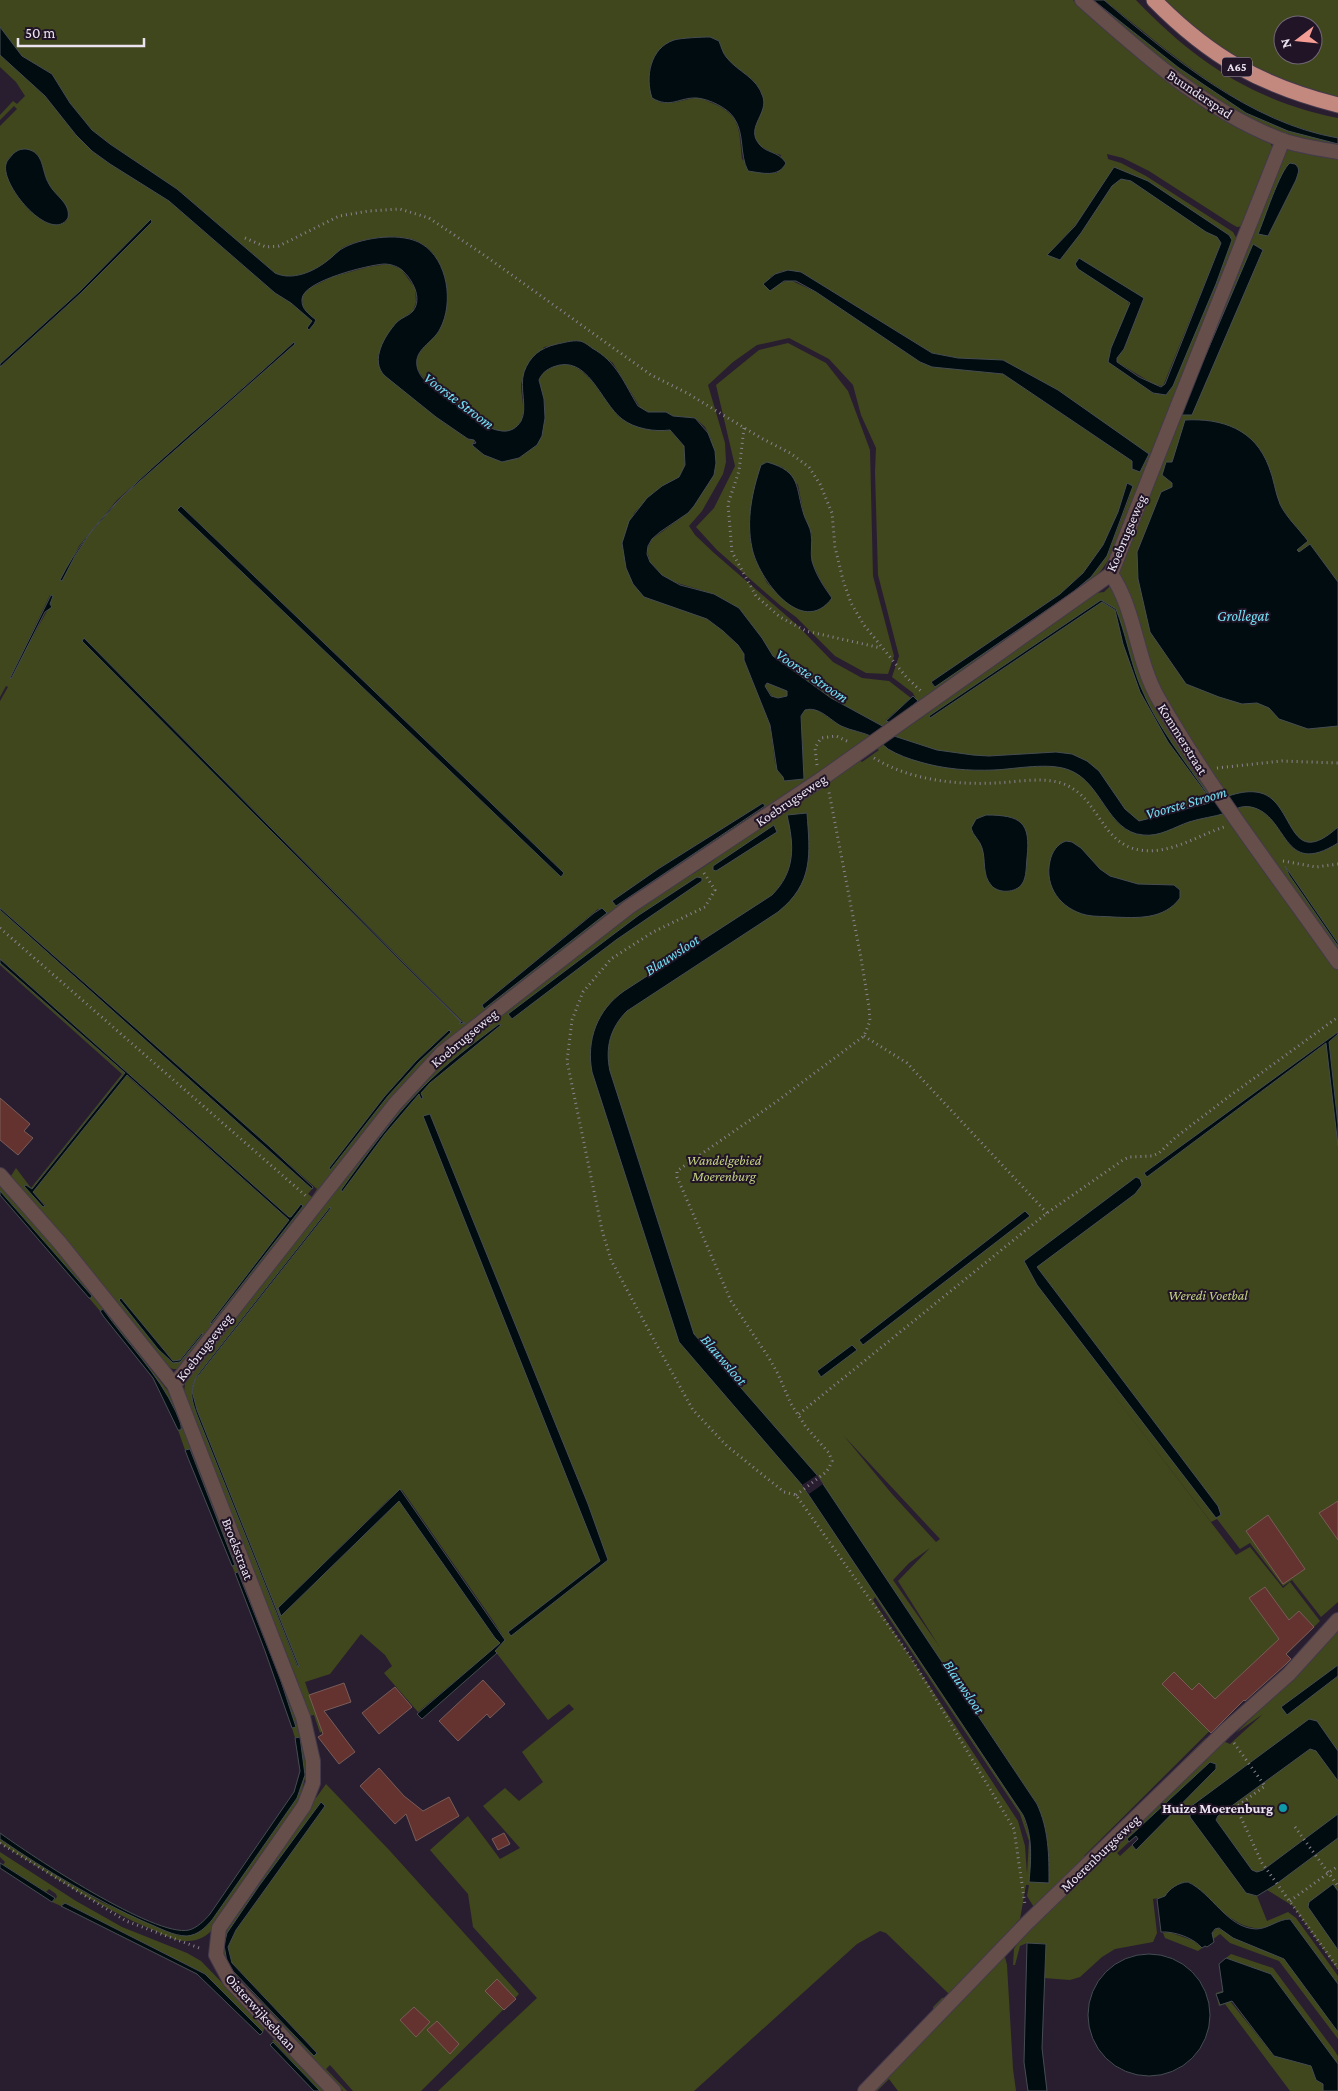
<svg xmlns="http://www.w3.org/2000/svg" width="1338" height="2091" font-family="'Crimson Pro',serif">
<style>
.green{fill:#40471d;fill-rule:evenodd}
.water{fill:#000c0f;stroke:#464d52;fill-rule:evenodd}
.pier{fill:#291e30}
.building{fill:#65332f;stroke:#785c58}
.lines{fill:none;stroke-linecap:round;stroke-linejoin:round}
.minor-casing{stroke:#443a4b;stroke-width:16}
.motorway-casing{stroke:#443a4b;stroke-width:17}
.path{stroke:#8b8291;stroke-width:3;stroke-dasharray:1 4;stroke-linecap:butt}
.minor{stroke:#664f4a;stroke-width:14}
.motorway{stroke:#c3897f;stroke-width:15}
.culture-dot{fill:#0f9aa8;stroke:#201426;stroke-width:2}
.labels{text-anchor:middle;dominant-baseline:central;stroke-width:4;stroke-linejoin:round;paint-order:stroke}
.shield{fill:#201426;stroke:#aea6b3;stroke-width:1}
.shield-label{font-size:12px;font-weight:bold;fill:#ebe4f0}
.street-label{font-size:14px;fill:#ebe4f0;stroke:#201426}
.park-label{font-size:14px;font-style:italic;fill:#c2d182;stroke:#201426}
.poi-label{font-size:14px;font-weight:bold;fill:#ebe4f0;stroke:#201426;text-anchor:end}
.water-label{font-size:15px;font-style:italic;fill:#74e0f3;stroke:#201426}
</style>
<rect width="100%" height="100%" fill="#291e30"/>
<g class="green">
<path d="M0 0H1073L1104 27 1270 142 1273 149 1244 226 1237 227 1230 223 1149 171 1123 158 1107 154 1108 159 1121 163 1146 176 1233 232 1238 241C1206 319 1173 396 1143 475 1129 510 1121 549 1095 578L886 728 831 698 773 656 739 608 714 594 674 582 662 575 650 562 647 550 652 539 688 513 711 439 705 427 695 418 673 416 666 412H648L641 409 613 363 580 341 544 347C537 358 522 373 521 386 521 399 528 415 517 426 507 436 493 430 483 424 469 416 420 382 417 367 414 349 434 341 441 327 454 299 447 257 419 242 401 232 360 238 342 248 337 252 333 257 328 261 313 272 292 281 275 273L177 189 110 144 92 130 70 103 52 74 22 56 0 27ZM710 37 719 41C721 46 723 54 727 58 738 72 759 78 763 98 765 109 757 118 754 128 750 144 769 152 781 155L777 173 757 172 742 159C739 132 742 115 712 103 706 101 701 97 694 98 682 100 672 105 659 102L650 91 649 77 650 67 658 52 676 39ZM1113 170 1229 235 1232 240 1216 284 1173 386 1166 395 1153 393 1108 362 1111 348 1129 306 1128 300 1144 298 1124 349 1117 358V362L1155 385 1163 386 1221 243 1217 237 1207 232 1131 181 1121 179 1115 181 1048 255 1075 226ZM782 271 801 272 932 353 958 358 1003 360 1149 454 1140 472 1132 469V461L1003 374 932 367 920 362 816 292 790 280 778 284 770 277ZM789 338 829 359 853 385 861 415 876 448 875 472 878 575 899 656 892 677 913 693 917 701 892 723 886 720 911 698 889 681 862 678 833 662 796 624 714 553 695 535 689 526 702 511 723 474 726 462 725 443 708 385 733 362 757 345ZM1127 483 1130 496 1108 554 1091 577 1073 592 934 687 931 682 1060 594 1083 573 1103 545 1118 512Z"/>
<polygon points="1087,0 1093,0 1179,68 1246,113 1288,131 1338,144 1338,149 1287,135 1235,112 1176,72"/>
<path d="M1104 0H1136C1195 62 1254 101 1338 118V138C1244 120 1176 57 1104 0Z"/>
<path d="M1163 0H1338V99L1272 78 1212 43ZM1283 25H1313V55H1283Z"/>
<path d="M0 55 45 96 76 135 92 151 110 164 169 201 275 293 291 303 312 321 308 330 314 324 303 307 302 298 306 290 332 277 368 267 388 264 401 269 415 288 416 302 413 311 396 323 383 345 378 356 382 373 436 417 468 439 474 440V447L484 455 502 462 519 458 537 445 545 418 544 399 539 380C542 371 548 369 556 366 586 355 603 404 622 419 635 428 654 432 670 430L684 446 685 465 679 477 654 492 634 513 622 543 626 568 633 584 644 597 707 619 723 631 738 645 744 654V660L770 725 775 763 783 777 784 781 804 779 801 719 802 713 806 709 817 710 843 727 874 737 466 1026 179 1369H173L168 1367 11 1176 16 1168 31 1188 122 1074 0 965V963L125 1073 32 1189 25 1186 43 1207 45 1205 32 1192 126 1075 289 1220 210 1323 303 1206 301 1205 291 1217H289L0 959V910L312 1189 308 1194 312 1197 317 1189 0 908V701L8 687 6 686 0 697V367L81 293 152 222 151 219 80 291 0 364V126L17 109 14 106 0 120V115L13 101 17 104 25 96 16 82 0 67ZM26 149C44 152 42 174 50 186 55 195 62 203 68 212V218L64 223C49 214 33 207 19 197 15 194 13 188 11 184 2 164 5 155 26 149ZM293 343 294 344 122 497 91 532 75 556 62 580 79 546 117 500ZM181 506 564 873 561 877 177 510ZM50 595 53 596 47 611 10 678ZM84 638 463 1022 460 1024 461 1022 83 641ZM763 803 765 807 707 845 612 901 658 869ZM598 909 606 913 484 1009 482 1005ZM449 1030 451 1032 419 1062 388 1096 331 1169H329L384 1097 416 1061ZM121 1299 173 1361 180 1360 201 1333 180 1362 173 1363 158 1349 119 1300Z"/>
<path d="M1285 149 1338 156V1125L1329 1042 1331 1037 1147 1176 1326 1043 1338 1133V1602L1321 1617 1292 1580 1283 1586 1250 1543 1240 1549 1217 1519 1211 1522 1073 1342 1236 1555 1250 1547 1283 1588 1290 1582 1320 1621 1084 1856 1085 1858 1206 1738 1209 1742 1035 1909 1027 1896 1029 1885H1026L1020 1919 1016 1923V1926L860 2091H857L933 2012V2007L942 1998 947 1997 953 1990 949 1994 886 1933 880 1931 857 1944 694 2091H438L537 1998 473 1927 468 1894 430 1850 468 1816 500 1859 520 1848 483 1806 505 1788 519 1801 543 1782 522 1752 574 1709 569 1704 548 1720 495 1651 505 1640 494 1622 402 1490 389 1499 278 1608 281 1616 399 1501 495 1638 501 1643 418 1712 384 1673 392 1666 385 1655 361 1634 330 1674 305 1682 322 1731 320 1733 314 1715 309 1716 297 1680 190 1410 184 1392 185 1383 385 1126 419 1086 453 1053 605 932 689 874H693L714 860 715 857 822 788 859 760 862 762 879 750 877 749 883 744 885 745 909 723 911 725 924 716 923 713 1096 593 1104 592 1114 582ZM330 1207 328 1212 195 1380 192 1391 197 1410 299 1666H297L199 1420C193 1401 186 1390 199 1373ZM844 1436 940 1539 936 1542 892 1494ZM930 1548 898 1581 939 1646 893 1580 909 1563ZM889 1583 1037 1804C1049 1830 1049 1855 1049 1883L1031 1854 1030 1838 1023 1815ZM875 1597 1020 1814 1029 1841 1027 1874 1025 1846 1018 1821 873 1600Z"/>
<path d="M788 343 826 363 848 391 870 450 873 576 894 656 888 674 866 673 835 656 796 617 781 606 717 550 696 527 714 508 735 466 716 385 759 350ZM765 462 782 467 798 485 804 516 812 535V562L821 581 832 598 822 608 793 607 786 602 767 583 755 559 750 540 749 520Z"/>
<polygon points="767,683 787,691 787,696 778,698 772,696 765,686"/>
<path d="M0 1182 66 1260 168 1391 279 1666 305 1744 307 1770 299 1802 215 1927C207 1936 198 1942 185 1941 174 1941 163 1934 153 1930 98 1907 49 1874 0 1843V1839L45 1869 101 1902 174 1934 180 1936 202 1930 212 1920 297 1798 303 1781 300 1737 295 1738 292 1728 296 1727 280 1678 238 1572 235 1573 232 1566 235 1565 190 1449 185 1450 178 1430 182 1428 169 1399 103 1309 100 1311 89 1298 92 1296 0 1191Z"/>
<path d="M1338 1627V1970L1293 1906 1225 1864 1254 1896H1257L1267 1921 1288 1912 1296 1918 1338 1976V1984L1290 1919C1280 1919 1271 1927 1261 1928 1236 1931 1208 1898 1191 1883L1185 1882C1176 1885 1172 1890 1165 1896 1163 1899 1157 1898 1153 1899L1157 1933 1153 1942 1115 1949 1102 1957 1080 1977 1070 1980 1044 1978 1046 1944 1027 1943 1020 1946 1015 1965H1013L1014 1949 1018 1943V1939L1223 1741 1230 1744 1263 1714 1236 1733 1291 1679ZM1150 1818 1136 1850 1132 1845 1120 1856 1117 1853 1129 1842 1128 1840Z"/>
<path d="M326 1784 390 1851 519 1994 421 2091H353L330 2065 326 2069 347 2091H343L230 1973C221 1955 220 1944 229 1924L314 1797 316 1798ZM321 1803 236 1930 228 1947 232 1963 317 2053 314 2056 238 1978 224 1945 227 1933 259 1886Z"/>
<polygon points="0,1852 76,1901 122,1927 187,1953 201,1961 265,2027 263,2032 205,1974 65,1903 61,1906 52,1902 57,1897 56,1894 49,1889 46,1892 5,1866 3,1865 5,1862 0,1857"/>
<polygon points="1217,1928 1284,1959 1338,2032 1338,2039 1279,1961 1230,1943 1220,1934 1212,1940 1212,1933"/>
<polygon points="1169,1932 1194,1941 1202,1948 1198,1951 1165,1938 1163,1933"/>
<polygon points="1231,1954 1273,1968 1334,2050 1338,2056 1338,2064 1271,1974 1226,1958"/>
<polygon points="1001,1957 1005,1957 1007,1965 1013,2069 1016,2091 898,2091 889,2079 877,2091 871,2091"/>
<polygon points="1222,1991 1274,2056 1311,2066 1316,2080 1323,2084 1323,2091 1290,2091 1225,2004 1219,2006 1216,1993"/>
<polygon points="277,2039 326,2091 320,2091 272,2040"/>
</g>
<g class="water">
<path d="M1093 0H1104C1170 56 1250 123 1338 138V144L1288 131 1246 113 1179 68Z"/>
<path d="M0 27 22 56 52 74 70 103 92 130 110 144 177 189 275 273C292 281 313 272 327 261 334 256 338 250 345 247 365 237 403 232 422 244 448 260 454 303 440 329 433 343 414 349 417 366 419 381 442 395 454 403 468 414 484 429 502 431 510 432 517 428 521 421 528 408 519 388 524 372 530 356 540 348 557 344 563 343 572 340 579 341 583 341 588 345 592 348 617 362 624 383 638 406L648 412H666L673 416 695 418 708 433 715 451 716 463 714 475 694 506 688 513 660 532 652 539 648 546 647 554 650 562 662 575 680 585 714 594 739 608 762 638 773 656 831 698 886 728 894 736 937 750 973 755 989 756 1056 752 1072 754 1087 761 1099 771 1125 809 1139 821 1209 803 1210 799 1168 742 1140 692 1123 644 1115 610 1102 602 930 718 929 716 1101 600 1116 609C1126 634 1130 660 1140 685 1157 727 1186 762 1211 799L1215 801C1230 795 1248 788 1264 794 1295 807 1289 871 1338 827V843C1281 879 1289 815 1251 807 1240 805 1235 810 1226 813 1214 817 1201 818 1189 822 1174 827 1160 837 1143 835 1107 832 1102 782 1069 770 1049 762 1016 769 994 770 968 771 944 769 920 762 909 759 898 755 888 749 883 745 879 740 873 737 863 732 852 731 841 726 830 720 819 706 805 710L801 716 804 779 784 781 783 777 777 770 770 725 744 660V654L738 645 723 631 707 619 644 597 633 584 626 568 622 543 629 521 647 498 662 486 679 477 685 465 684 446 670 430C655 432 635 429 622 419 600 402 588 353 553 367 546 370 542 373 539 380L544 399 545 418 542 436 537 445 519 458 502 462 484 455 473 446 472 444 476 443 474 440 468 439 436 417 385 376C369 361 385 335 397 322 402 317 409 316 413 311 423 298 412 279 402 270 397 266 390 264 384 264 368 265 303 281 302 299 301 309 309 314 316 320L314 324 309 330 307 328 312 321 291 303 275 293 169 201 110 164 92 151 76 135 45 96 0 55ZM767 683 787 691V696L778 698 771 696 765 686Z"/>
<path d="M710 37 719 41C721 46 723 54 727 58 738 72 757 77 763 97 768 113 748 126 757 141 764 154 778 150 786 163 779 178 762 173 748 171 739 154 745 134 734 118 728 108 709 99 697 98 679 97 671 109 652 98 645 77 650 48 674 40 680 38 703 37 710 37Z"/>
<path d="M26 149C45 152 41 171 49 184 55 196 71 203 68 218 51 245 0 185 6 164 7 160 10 158 12 155 17 150 20 149 26 149Z"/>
<path d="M1290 163 1295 164C1301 169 1298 173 1296 180L1268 236 1258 234C1264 220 1280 170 1290 163Z"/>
<polygon points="1114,167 1148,181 1229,235 1232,240 1216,284 1173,386 1166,395 1153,393 1108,362 1111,348 1130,303 1078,269 1075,264 1079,258 1144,298 1124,349 1117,358 1117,362 1139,377 1161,387 1165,384 1221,243 1217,237 1206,232 1131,181 1121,179 1112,186 1081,233 1060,260 1047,255 1075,226"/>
<polygon points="151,219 152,222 81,293 0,367 0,364 80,291"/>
<polygon points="1253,244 1263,250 1192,415 1180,415"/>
<polygon points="788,270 801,272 932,353 958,358 1003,360 1058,390 1149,454 1140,472 1132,469 1132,461 1003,374 932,367 920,362 816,292 796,281 784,281 770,291 763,284 775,274"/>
<path d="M294 342 295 344 122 497 91 532 75 556 62 581 60 580C90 520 139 480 188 436 224 405 259 374 294 342Z"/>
<path d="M1185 420C1222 418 1255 429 1269 467 1274 479 1275 492 1280 504 1286 517 1299 529 1308 541L1297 550 1299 552 1310 544 1338 582V726L1308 729 1279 719 1269 708 1257 703 1242 704 1219 697 1186 684 1150 632 1138 579 1137 552 1161 492 1172 487V483L1162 475 1166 462H1172Z"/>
<path d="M767 462C802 472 795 487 804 515 806 521 810 527 811 533 813 542 810 552 812 561 816 575 824 587 832 598 802 639 758 578 752 548 746 520 752 492 761 465Z"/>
<polygon points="1127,483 1133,486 1107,556 1091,577 1073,592 935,687 931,682 1060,594 1083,573 1103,545 1118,512"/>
<polygon points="181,506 564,873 561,877 177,510"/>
<polygon points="51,595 53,596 50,604 52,607 45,612 11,679 10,678"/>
<polygon points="84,638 462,1022 465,1023 459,1024 461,1022 82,641"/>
<polygon points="913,696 918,701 891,723 886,721"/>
<polygon points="763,803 765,806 616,906 612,901 658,869"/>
<path d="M807 813C810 854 814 883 778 912L627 1011C610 1028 605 1048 610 1071L694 1334 817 1475 1037 1804C1049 1830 1049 1855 1049 1883L1029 1882C1031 1859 1033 1837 1023 1815L802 1485 679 1342 592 1072C586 1040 597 1010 624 991L772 895C796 871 794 845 787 815Z"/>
<path d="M986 815C1021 815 1031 822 1027 858 1026 865 1027 877 1022 884 1016 893 998 894 991 885 982 875 986 860 982 848 980 840 973 836 971 828L976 819Z"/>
<polygon points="774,825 777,832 724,866 716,871 713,870 713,866"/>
<path d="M1066 841 1072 842 1081 848 1100 869 1110 876 1138 884 1174 885 1180 890V898C1164 920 1137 918 1113 917 1104 916 1095 917 1086 915 1061 909 1044 887 1050 861 1052 852 1057 844 1066 841Z"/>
<polygon points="1285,866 1338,943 1338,946 1289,875"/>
<polygon points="697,877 702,878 702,881 616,940 512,1019 508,1014 639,915"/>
<polygon points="0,908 270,1147 313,1187 312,1189 0,910"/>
<polygon points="602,908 607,913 484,1009 482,1005 594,913"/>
<polygon points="0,959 289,1217 291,1217 301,1204 303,1206 211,1324 210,1323 289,1220 127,1075 33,1192 45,1206 43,1207 24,1186 26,1185 32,1189 125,1073 0,963"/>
<path d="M499 1024 501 1025 430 1083 421 1093 423 1098 421 1099 419 1094 385 1134 342 1192 341 1190C366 1155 392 1119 422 1088 445 1064 473 1044 499 1024Z"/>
<polygon points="449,1030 451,1032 419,1062 388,1096 330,1170 329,1168 384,1097 416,1061"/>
<polygon points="1338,1032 1338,1034 1329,1042 1338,1125 1338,1146 1326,1043 1147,1177 1144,1173"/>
<polygon points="430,1114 588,1504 608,1560 511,1636 508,1632 600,1561 423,1116"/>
<polygon points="1136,1177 1140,1179 1142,1185 1135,1194 1037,1267 1218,1506 1221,1515 1216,1518 1037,1285 1024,1261"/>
<polygon points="0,1191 92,1296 91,1298 89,1298 0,1195"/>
<path d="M330 1207 331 1208 195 1380 192 1391 197 1410 299 1666 298 1667 199 1420C192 1402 187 1389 199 1373Z"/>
<polygon points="1025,1211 1030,1216 863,1345 859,1340"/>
<polygon points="121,1298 173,1361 180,1360 202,1333 203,1334 180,1362 173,1363 158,1349 119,1300"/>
<path d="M103 1309C127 1343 158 1373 176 1412 178 1418 182 1424 181 1430H178L153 1378 104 1317 100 1311Z"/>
<polygon points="852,1345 857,1350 821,1377 817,1371"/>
<polygon points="190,1449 235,1565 232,1566 188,1458 185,1450"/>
<polygon points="400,1489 505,1640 495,1651 497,1653 422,1719 417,1714 500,1643 495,1638 399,1501 281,1616 278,1608"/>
<polygon points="238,1572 280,1678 296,1727 292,1728 265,1651 235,1573"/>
<polygon points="1338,1665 1338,1676 1287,1715 1281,1707"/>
<polygon points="1309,1719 1317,1721 1338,1751 1338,1781 1316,1751 1310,1749 1218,1816 1216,1820 1252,1870 1257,1872 1263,1870 1338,1814 1338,1838 1275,1885 1257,1896 1246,1893 1190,1817 1190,1807"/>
<path d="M300 1737 305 1775 297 1798 212 1920C205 1928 198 1935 187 1936 173 1936 160 1928 147 1923 95 1900 47 1871 0 1839V1833C30 1855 155 1938 189 1930 197 1928 205 1920 210 1914L294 1792 300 1771 295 1738Z"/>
<polygon points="1210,1762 1216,1764 1216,1769 1136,1850 1132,1845 1138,1839 1136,1836 1129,1842 1127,1839"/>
<polygon points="321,1802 325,1806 236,1930 228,1947 232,1963 317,2053 314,2056 232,1970 227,1962 224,1945 227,1933 259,1886"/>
<polygon points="0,1863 55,1898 52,1902 0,1868"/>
<path d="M1188 1882C1212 1893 1227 1928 1256 1929 1268 1929 1278 1919 1290 1919L1338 1984V2032L1284 1959 1233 1938 1219 1928 1215 1929 1212 1933 1214 1942 1207 1947 1205 1946 1202 1948C1194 1938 1174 1931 1161 1932L1157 1899 1165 1896C1169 1889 1179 1882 1188 1882Z"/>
<polygon points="1333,1884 1338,1891 1338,1950 1308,1907 1309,1902"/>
<polygon points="65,1903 205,1974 263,2032 260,2035 197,1974 61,1906"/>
<polygon points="1027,1943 1046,1944 1042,2048 1047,2091 1028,2091 1024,2062"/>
<circle cx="1149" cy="2015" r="61"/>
<polygon points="1226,1958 1271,1974 1338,2064 1338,2091 1323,2091 1323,2084 1316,2080 1311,2066 1274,2056 1232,2001 1220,2005 1216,1994 1223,1992 1219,1964"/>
<polygon points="273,2042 320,2091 314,2091 270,2045"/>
</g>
<polygon class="pier" points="817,1475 823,1484 809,1494 802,1485"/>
<g class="building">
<polygon points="0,1098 30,1124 24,1131 33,1138 18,1155 0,1140"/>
<polygon points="1338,1501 1338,1540 1319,1513"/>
<polygon points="1268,1515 1305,1569 1283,1584 1246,1531"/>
<polygon points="1265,1587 1289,1620 1299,1611 1314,1627 1286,1654 1291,1659 1285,1665 1245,1701 1244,1700 1211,1733 1162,1684 1174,1672 1192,1690 1199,1683 1215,1699 1279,1639 1249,1598"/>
<polygon points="483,1680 505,1704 490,1718 487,1714 458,1741 439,1721"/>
<polygon points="344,1683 351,1702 324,1711 355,1752 339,1764 318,1737 323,1734 309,1695"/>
<polygon points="395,1687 412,1707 379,1734 362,1713"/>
<polygon points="379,1768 404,1796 423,1811 449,1797 459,1816 416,1841 406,1814 395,1824 360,1786"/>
<polygon points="504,1833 510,1844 498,1850 492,1839"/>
<polygon points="497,1979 516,1999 504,2010 485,1991"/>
<polygon points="414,2007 430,2022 416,2037 400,2020"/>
<polygon points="437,2021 459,2044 450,2054 427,2030"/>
</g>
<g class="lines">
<defs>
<g id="minor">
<path d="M1082 0C1142 53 1205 111 1282 140 1299 146 1320 149 1338 152"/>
<path d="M1111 574C1136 611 1136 659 1158 698 1211 791 1277 875 1338 962"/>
<polyline points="0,1175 60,1243 174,1385 303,1717 313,1761 313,1783 304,1806 219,1928 216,1955 230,1981 334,2091"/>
<polyline points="174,1385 395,1104 442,1053 629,907 820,780 1111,574 1283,140"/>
<polyline points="865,2091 1027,1923 1226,1730 1289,1674 1338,1620"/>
</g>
<path id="motorway" d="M1154 0C1210 57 1260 85 1338 105"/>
</defs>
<use href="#minor" class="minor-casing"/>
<use href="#motorway" class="motorway-casing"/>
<g class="path">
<polyline points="245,238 266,247 279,246 339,216 369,211 400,209 429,218 484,255 651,375 687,393 761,438 790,453 809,467 820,484 832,513 835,547 843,580 851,603 864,625 907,678 922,692"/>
<polyline points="744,428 739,471 728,504 732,552 756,596 780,617 806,631 881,648"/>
<path d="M874 758C909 780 956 785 996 783 1017 782 1041 777 1061 783 1099 795 1100 844 1140 850 1169 855 1197 836 1224 827"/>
<polyline points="817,765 815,748 821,738 836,736 849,742"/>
<polyline points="1217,768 1282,761 1338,763"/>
<polyline points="1283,861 1316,867 1338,864"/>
<polyline points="704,873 715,890 705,907 653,932 611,959 583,992 572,1020 567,1061 602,1230 611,1260 655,1342 693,1410 727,1446 784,1492 796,1495 910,1656 1014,1829 1025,1905"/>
<polyline points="0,928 306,1196"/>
<polyline points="864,1036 907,1063 1047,1213"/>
<polyline points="799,1414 1047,1213 1123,1160 1129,1157 1152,1156 1159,1153 1176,1137 1227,1098 1338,1017"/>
<polyline points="796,1495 825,1473 829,1468 832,1461 829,1453 806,1427 791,1404 778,1374 769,1358 731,1301 677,1177 677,1171 776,1102 864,1036 870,1021 869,1007 861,958 829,792"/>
<polyline points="1234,1743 1265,1786 1236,1807 1262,1863 1338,1968"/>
<polyline points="1295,1827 1338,1886"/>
<polyline points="0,1843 126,1921 202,1949"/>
<polyline points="1290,1901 1338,1866"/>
</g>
<use href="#minor" class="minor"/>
<use href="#motorway" class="motorway"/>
</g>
<circle class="culture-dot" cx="1283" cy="1808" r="5"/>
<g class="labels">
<rect class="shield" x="1222" y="57.5" width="30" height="19" rx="4"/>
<g class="shield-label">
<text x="1237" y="67">A65</text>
</g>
<g class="street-label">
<text transform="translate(1200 94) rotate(34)">Buunderspad</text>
<text transform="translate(1126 533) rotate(-67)">Koebrugseweg</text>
<text transform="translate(1183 739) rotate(58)">Kommerstraat</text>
<text transform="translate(791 800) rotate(-34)">Koebrugseweg</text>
<text transform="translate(464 1038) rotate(-40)">Koebrugseweg</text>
<text transform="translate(204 1347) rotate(-52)">Koebrugseweg</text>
<text transform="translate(238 1549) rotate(69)">Broekstraat</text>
<text transform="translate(1100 1853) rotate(-44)">Moerenburgseweg</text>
<text transform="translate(261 2012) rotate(48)">Oisterwijksebaan</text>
</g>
<g class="park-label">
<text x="724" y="1160">Wandelgebied<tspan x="724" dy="16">Moerenburg</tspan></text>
<text x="1208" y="1295">Weredi Voetbal</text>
</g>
<g class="poi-label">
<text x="1273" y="1808">Huize Moerenburg</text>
</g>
<g class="water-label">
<text transform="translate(459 401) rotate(37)">Voorste Stroom</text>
<text x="1243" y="616">Grollegat</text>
<text transform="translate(812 676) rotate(34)">Voorste Stroom</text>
<text transform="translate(1186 803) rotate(-16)">Voorste Stroom</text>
<text transform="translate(672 955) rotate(-33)">Blauwsloot</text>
<text transform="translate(724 1360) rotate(49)">Blauwsloot</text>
<text transform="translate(964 1687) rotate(56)">Blauwsloot</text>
</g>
</g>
<g transform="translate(1298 40) rotate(254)"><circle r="24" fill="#201426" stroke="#716777"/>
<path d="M0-4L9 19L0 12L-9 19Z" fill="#f59c94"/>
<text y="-8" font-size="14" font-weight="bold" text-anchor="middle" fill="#ebe4f0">N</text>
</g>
<path d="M18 38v8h126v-8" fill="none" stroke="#ebe4f0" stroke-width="2.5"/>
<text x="25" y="38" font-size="15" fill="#ebe4f0" stroke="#201426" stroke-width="4" paint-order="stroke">50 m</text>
</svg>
